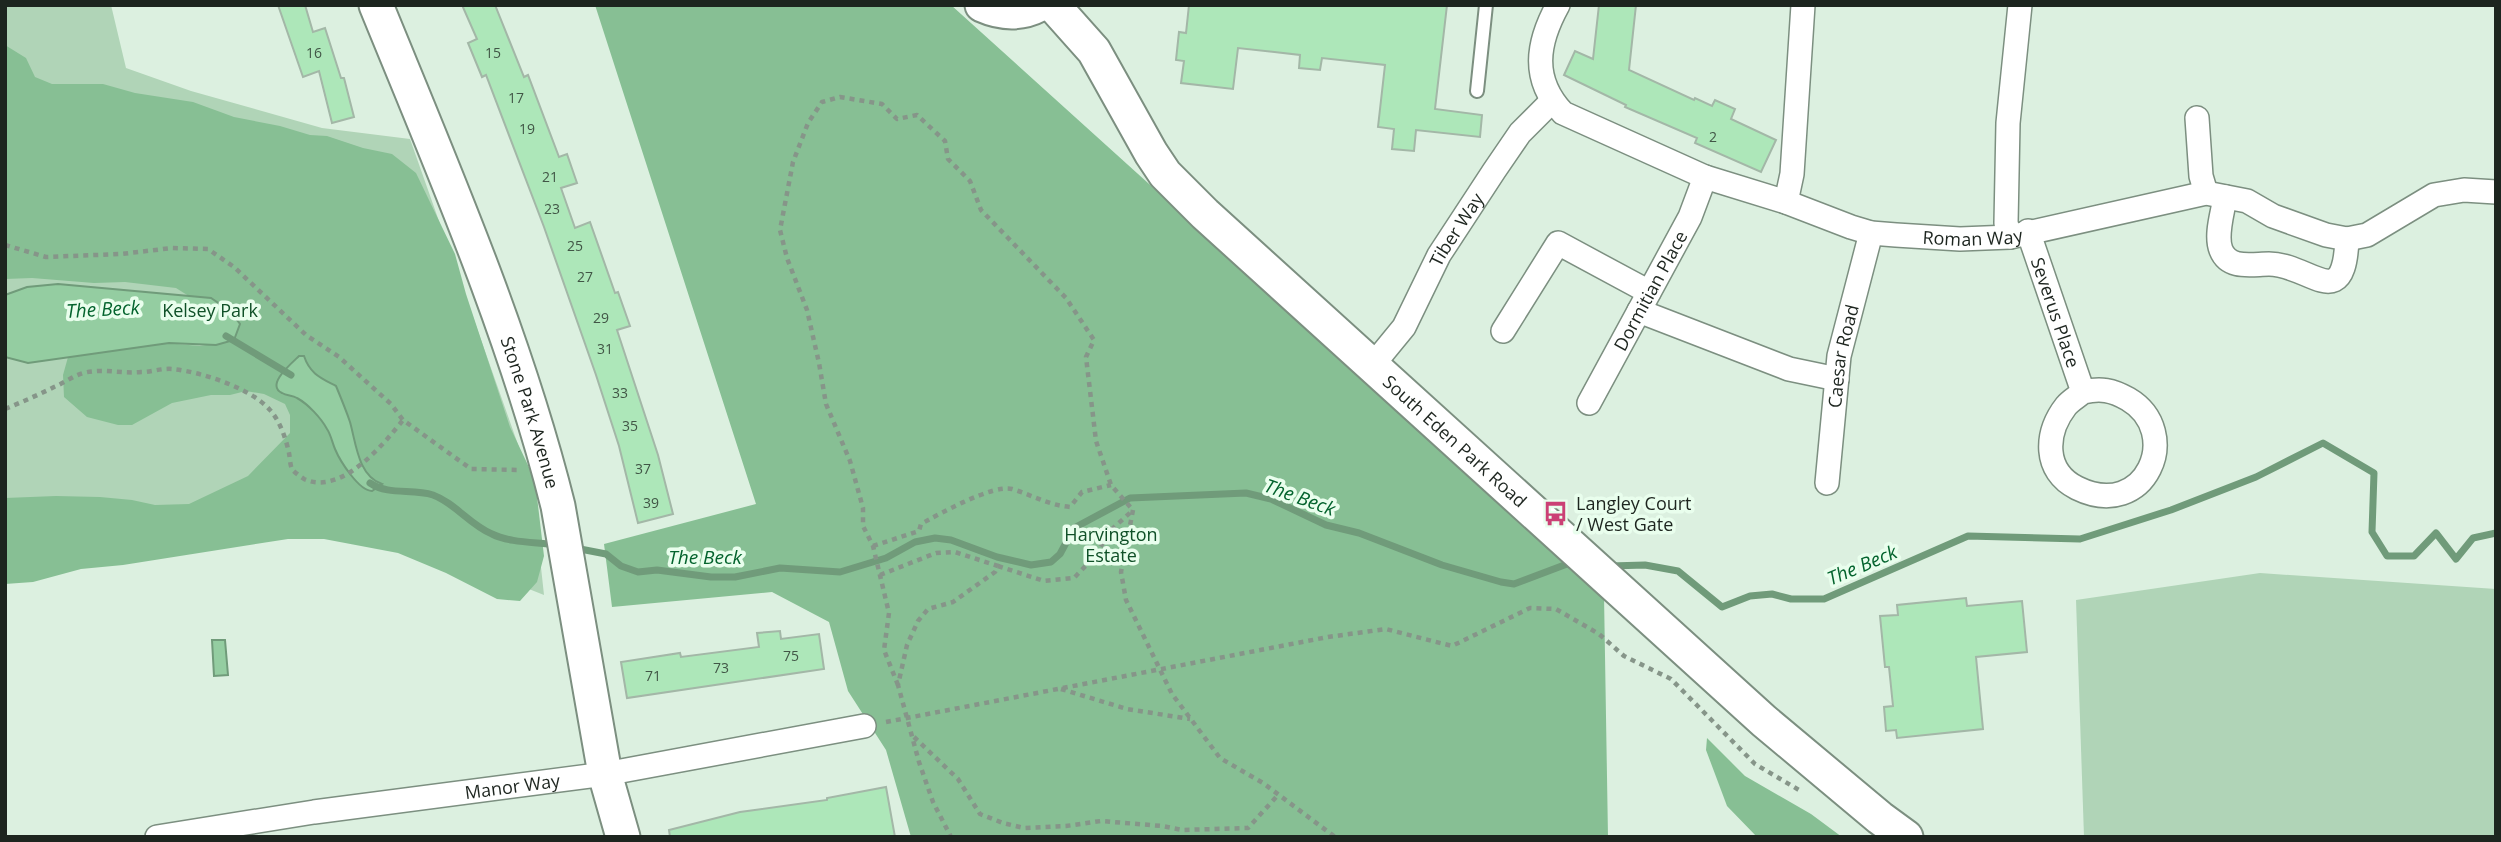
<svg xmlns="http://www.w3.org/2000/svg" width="2501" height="842" font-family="'Open Sans',sans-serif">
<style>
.green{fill:#b0d4b7}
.forest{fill:#87bf94}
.water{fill:#94cda1;stroke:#709b7a;stroke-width:2}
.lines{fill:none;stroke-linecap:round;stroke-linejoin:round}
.stream{stroke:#709b7a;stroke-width:7}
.building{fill:#ade7b9;stroke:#a3b7a7;stroke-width:2}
.lane-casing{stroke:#7c8f80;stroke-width:16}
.street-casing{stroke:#7c8f80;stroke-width:26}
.secondary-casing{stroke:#7c8f80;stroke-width:37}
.path{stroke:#869589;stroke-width:4.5;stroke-dasharray:5 5;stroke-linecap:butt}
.lane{stroke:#fff;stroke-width:12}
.street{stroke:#fff;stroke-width:23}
.secondary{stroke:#fff;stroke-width:33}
.labels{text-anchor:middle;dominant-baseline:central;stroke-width:7;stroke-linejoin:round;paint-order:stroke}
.number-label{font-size:14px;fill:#415646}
.street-label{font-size:18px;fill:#1d251f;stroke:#e9feed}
.park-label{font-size:18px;fill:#0f5027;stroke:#e9feed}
.poi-label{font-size:18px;fill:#1d251f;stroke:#e9feed;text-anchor:start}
.water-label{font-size:19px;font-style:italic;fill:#03632d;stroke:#e9feed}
</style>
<rect width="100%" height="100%" fill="#dcf0e0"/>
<g class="green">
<polygon points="5,5 111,5 126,68 191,91 322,128 410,139 532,484 544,595 336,513 5,545"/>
<polygon points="2260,573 2496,589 2496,837 2084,837 2076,600"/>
</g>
<g class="forest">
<polygon points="595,5 951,5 1604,595 1608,837 911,837 886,750 848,691 829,622 772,592 612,607 604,544 756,504"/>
<polygon points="5,45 26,58 35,77 52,84 103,84 135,93 193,102 234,117 280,126 310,135 327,136 363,148 392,154 416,173 455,254 466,294 510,427 535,480 544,556 537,582 520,601 497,599 446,573 398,553 324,539 288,539 123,565 81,569 33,582 5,584 5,498 56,496 100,497 132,500 155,505 189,504 248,476 290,433 290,415 285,404 264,394 246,391 230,395 211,395 172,403 132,425 118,425 87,417 64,397 63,375 70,350 165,343 200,346 213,344 219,315 176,288 125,282 94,283 32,278 5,279"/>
<polygon points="1707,738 1745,776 1811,814 1842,837 1757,837 1727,806 1706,750"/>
</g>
<g class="water">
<polygon points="58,284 211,298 230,311 240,324 234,340 216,345 169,343 28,363 5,357 5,295 27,287"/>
<path d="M299 356H304C310 374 321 378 336 386 341 398 346 410 350 422 356 443 358 476 382 484L372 491C359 491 340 461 335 449 332 442 331 435 327 429 321 418 308 404 297 398 292 395 287 396 282 393 265 385 292 363 299 356Z"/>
<polygon points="212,640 225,640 228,675 214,676"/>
</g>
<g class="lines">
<g class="stream">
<polyline points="226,336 291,375"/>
<path d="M370 483C389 496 412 488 433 495 455 503 470 525 492 534 510 543 536 542 556 545"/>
<polyline points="575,548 606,554 621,566 638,572 657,570 711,577 735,577 780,568 840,572 886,558 915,542 935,538 951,540 997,557 1031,565 1051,562 1060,554 1074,528 1130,498 1246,493 1271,499 1326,525 1359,533 1442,565 1501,582 1514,584 1567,564 1575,563"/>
<polyline points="1610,566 1645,565 1678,571 1722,607 1750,596 1772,594 1791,599 1824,599 1968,536 2080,539 2171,510 2256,477 2323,443 2374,473 2372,532 2387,556 2414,556 2436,533 2456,559 2473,538 2496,533"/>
</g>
</g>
<g class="building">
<polygon points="278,5 305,5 313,32 325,28 341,78 344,78 354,117 332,123 319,71 303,77"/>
<polygon points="462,5 495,5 524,77 528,75 559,157 567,154 577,183 561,188 575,228 590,222 615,293 618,292 630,326 617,330 658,455 673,514 638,523 619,446 596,375 544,227 486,75 482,77 468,43 477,39"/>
<polygon points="1189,5 1447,5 1435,109 1482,115 1480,137 1416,130 1414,151 1392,149 1394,129 1378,127 1385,65 1322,58 1320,70 1299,68 1300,55 1238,48 1233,89 1181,83 1184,61 1176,60 1179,32 1186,33"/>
<polygon points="1599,5 1636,5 1629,70 1694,100 1695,98 1712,106 1715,100 1735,109 1731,119 1776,140 1761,172 1695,143 1697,138 1625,107 1626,105 1564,75 1575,51 1593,59"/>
<polygon points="1966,598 1967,606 2022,601 2027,652 1976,657 1983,729 1897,738 1896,730 1886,731 1884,707 1893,706 1889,667 1885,667 1880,616 1898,615 1897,605"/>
<polygon points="780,631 781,639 819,634 824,669 627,698 621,662 680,653 681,657 759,647 757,633"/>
<polygon points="886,787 895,837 670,837 669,830 740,812 827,800 827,798"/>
</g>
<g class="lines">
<defs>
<polyline id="lane" points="1477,91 1486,5"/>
<g id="street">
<path id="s1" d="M1558 5C1537 43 1531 79 1563 113L1705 177 1786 202 1851 227 1871 233 1896 235 1960 239 2010 237 2206 193 2247 201 2273 216 2326 235 2347 239 2367 235 2434 195 2464 190 2496 192"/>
<polyline points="2197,118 2201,176 2206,193"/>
<path d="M2225 197C2223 212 2215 235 2221 250 2229 270 2252 264 2269 264 2310 264 2344 316 2347 239"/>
<polyline points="1786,202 1792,174 1803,5"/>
<path id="s2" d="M2028 231 2083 392C2077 397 2070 401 2066 406 2045 433 2043 471 2077 488 2146 522 2184 432 2128 399 2112 390 2101 388 2083 392"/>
<polyline points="2010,237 2006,223 2008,123 2020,5"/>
<polyline points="1639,311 1789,369 1837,379"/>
<polyline points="1503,331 1558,243 1649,292"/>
<path id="s3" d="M1372 366 1404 327 1439 255 1494 171 1520 133 1552 101"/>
<path id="s4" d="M1589 403 1690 217 1705 177"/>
<path id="s5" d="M1827 483 1839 356 1871 233"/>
<path id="s6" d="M157 837 314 812 605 774 864 726"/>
</g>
<g id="secondary">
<path id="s7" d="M376 5C443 169 515 334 558 506L605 774 623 837"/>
<path d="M982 5C1000 13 1020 15 1039 5"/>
<path id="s8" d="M1053 5 1094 51 1151 153 1165 174 1205 214 1764 721 1880 818 1906 837"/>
</g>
</defs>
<use href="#lane" class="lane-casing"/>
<use href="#street" class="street-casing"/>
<use href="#secondary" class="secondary-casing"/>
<g class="path">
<polyline points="5,245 46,257 121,254 172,248 208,249 234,267 306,335 339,357 391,404 403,420 471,469 520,470"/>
<path d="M5 409C22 402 38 395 54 387 64 383 73 376 83 373 103 368 121 374 141 372 152 372 161 368 173 369 201 372 251 388 270 410 280 421 286 439 289 453 290 458 290 465 292 469 294 472 301 477 304 479 341 496 383 445 403 420"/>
<polyline points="1133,510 1121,572 1126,600 1172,694 1220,758 1263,783 1335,837"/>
<path d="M873 546 919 531 921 524C939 514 993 484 1012 489 1032 495 1048 505 1070 507L1082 492 1111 485"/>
<polyline points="998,566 1044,581 1074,578 1094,557 1111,530 1132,511"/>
<polyline points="880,575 936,553 955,552 998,566 995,572 953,602 928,609 918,621 907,645 898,685 919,762 933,802 951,837"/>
<polyline points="898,685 884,650 889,613 873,546 863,526 863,508 850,461 826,404 819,363 807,310 787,258 780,230 793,162 808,123 822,102 840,97 882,104 897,119 917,115 945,141 948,159 970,181 981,210 1066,298 1094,340 1086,357 1096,441 1111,485 1133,510"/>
<polyline points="1061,689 1127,709 1190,719"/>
<polyline points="886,722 1328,637 1386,629 1452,646 1530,608 1556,609 1599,634 1624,656 1671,679 1755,764 1799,790"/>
<polyline points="914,737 958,779 980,814 1003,823 1024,828 1066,826 1101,821 1162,826 1182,830 1248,828 1278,795"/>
</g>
<use href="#lane" class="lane"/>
<use href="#street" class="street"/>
<use href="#secondary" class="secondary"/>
</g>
<defs>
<symbol id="bus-bare" viewBox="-9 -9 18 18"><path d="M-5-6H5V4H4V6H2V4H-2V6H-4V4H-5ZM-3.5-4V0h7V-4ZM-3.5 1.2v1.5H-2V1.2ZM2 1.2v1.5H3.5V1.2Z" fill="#cb4075" stroke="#e9feed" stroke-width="2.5" paint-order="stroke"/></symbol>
</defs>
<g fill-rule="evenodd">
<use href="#bus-bare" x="1538" y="496" width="35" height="35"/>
</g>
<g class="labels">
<g class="number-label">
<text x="314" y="52">16</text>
<text x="493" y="52">15</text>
<text x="516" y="97">17</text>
<text x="527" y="128">19</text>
<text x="1713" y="136">2</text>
<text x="550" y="176">21</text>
<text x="552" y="208">23</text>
<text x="575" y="245">25</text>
<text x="585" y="276">27</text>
<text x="601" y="317">29</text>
<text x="605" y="348">31</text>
<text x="620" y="392">33</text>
<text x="630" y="425">35</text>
<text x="643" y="468">37</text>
<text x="651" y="502">39</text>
<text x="791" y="655">75</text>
<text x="721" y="667">73</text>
<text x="653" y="675">71</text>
</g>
<g class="street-label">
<text stroke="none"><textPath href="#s3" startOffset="161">Tiber Way</textPath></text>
<text stroke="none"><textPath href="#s1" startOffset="550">Roman Way</textPath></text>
<text stroke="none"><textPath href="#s4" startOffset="128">Dormitian Place</textPath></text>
<text stroke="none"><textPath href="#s2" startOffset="86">Severus Place</textPath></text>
<text stroke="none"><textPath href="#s5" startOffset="128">Caesar Road</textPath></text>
<text stroke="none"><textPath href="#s7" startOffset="436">Stone Park Avenue</textPath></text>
<text stroke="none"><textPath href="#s8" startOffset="598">South Eden Park Road</textPath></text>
<text stroke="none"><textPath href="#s6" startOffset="359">Manor Way</textPath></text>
</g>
<g class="park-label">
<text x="210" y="310">Kelsey Park</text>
<text x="1111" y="534">Harvington<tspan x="1111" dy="21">Estate</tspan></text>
</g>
<g class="poi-label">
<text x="1576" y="503">Langley Court<tspan x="1576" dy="21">/ West Gate</tspan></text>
</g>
<g class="water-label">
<text transform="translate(103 309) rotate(-3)">The Beck</text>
<text transform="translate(1300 497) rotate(20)">The Beck</text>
<text x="705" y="557">The Beck</text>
<text transform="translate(1862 565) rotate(-23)">The Beck</text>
</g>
</g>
<rect width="2501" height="842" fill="none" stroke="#1d251f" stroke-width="14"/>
</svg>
